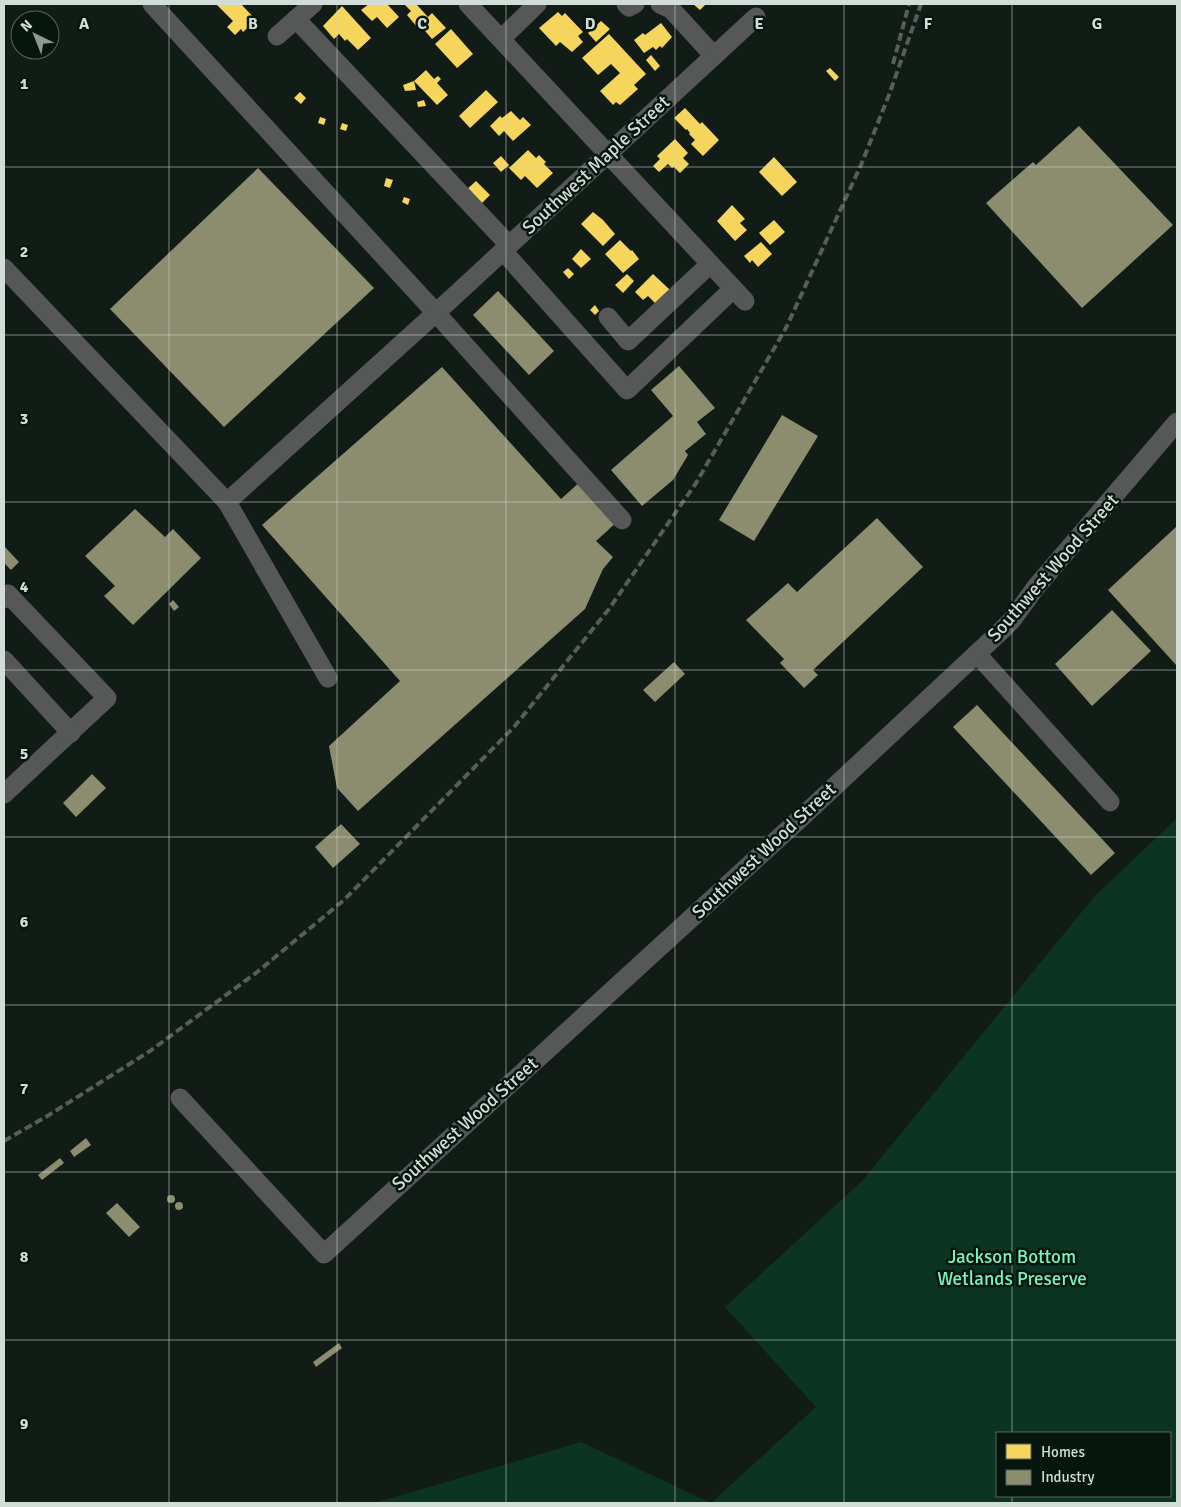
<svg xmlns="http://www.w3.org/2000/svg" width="1181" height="1507" font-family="Signika,sans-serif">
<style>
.green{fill:#0b3423;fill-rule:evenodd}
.homes{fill:#f6d55c}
.industry{fill:#8c8c6e}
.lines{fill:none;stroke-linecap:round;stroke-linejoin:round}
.minor{stroke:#555857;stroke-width:19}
.rail{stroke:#575d59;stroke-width:4;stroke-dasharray:8 4;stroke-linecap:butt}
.grid{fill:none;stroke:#d3ddd7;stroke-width:1;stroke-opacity:0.55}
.labels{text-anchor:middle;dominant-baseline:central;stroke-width:5;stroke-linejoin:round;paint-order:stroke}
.street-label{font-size:19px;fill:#d3ddd7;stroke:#06150e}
.park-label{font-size:19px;fill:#79f4b9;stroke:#06150e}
.grid-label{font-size:16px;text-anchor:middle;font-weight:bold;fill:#d3ddd7;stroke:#06150e;stroke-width:5;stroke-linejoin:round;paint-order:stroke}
</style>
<rect width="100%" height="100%" fill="#121c17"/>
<g class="green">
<path d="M1177 818V1503H711L816 1407 725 1307 863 1180 1094 897ZM997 1433H1170V1496H997Z"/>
<polygon points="581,1442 711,1503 372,1503 399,1496"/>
</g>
<g class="homes">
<polygon points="216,4 241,4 256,20 243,32 241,29 235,35 227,27 233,21"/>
<polygon points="369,4 387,4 399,17 387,28 377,17 372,21 361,10"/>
<polygon points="404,4 419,4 417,5 428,17 432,13 446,28 432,39 420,25 417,27 407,15 411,11"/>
<polygon points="693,4 706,4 700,10"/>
<polygon points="342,6 371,38 358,50 347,39 345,41 339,34 334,39 323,26"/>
<polygon points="558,12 562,16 565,13 583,32 578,36 583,42 572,52 560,42 556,46 539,28"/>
<polygon points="601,21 610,29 596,42 588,33"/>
<polygon points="661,23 672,37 662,48 660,46 656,50 653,47 644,53 634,40 643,33 645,35"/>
<polygon points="451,29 473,54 457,68 435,44"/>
<polygon points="609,34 646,74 634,85 638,89 620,105 616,102 613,105 600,91 620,73 611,64 598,75 582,58"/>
<polygon points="651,55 660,66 655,71 646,60"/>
<polygon points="830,68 839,77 835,81 826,71"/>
<polygon points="426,70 434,79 438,76 441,79 437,83 448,95 437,105 414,81"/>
<polygon points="414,81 416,90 405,91 403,85"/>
<polygon points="486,90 498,102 470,128 459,116"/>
<polygon points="300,92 306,98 301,104 294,98"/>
<polygon points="424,100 426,106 418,107 417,102"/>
<polygon points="685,108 700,124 702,122 719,140 703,156 691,144 695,140 689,134 690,133 687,129 686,130 674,118"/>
<polygon points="511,111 520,120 523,117 531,125 513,141 504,131 499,136 490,126 500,116 502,118"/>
<polygon points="320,117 326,119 324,125 318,123"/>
<polygon points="342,123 348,125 346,131 340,129"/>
<polygon points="675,139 688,153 683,158 689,164 680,173 674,167 672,168 668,164 659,172 653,166 660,159 657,156"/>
<polygon points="528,150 536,158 539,155 546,162 544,164 553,173 537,188 525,176 521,180 509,168"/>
<polygon points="501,156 509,165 501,172 493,163"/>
<polygon points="774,157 797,182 782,196 759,172"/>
<polygon points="386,178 393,180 390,188 384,186"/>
<polygon points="476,181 490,195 479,206 465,191"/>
<polygon points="404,197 410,199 408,205 402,202"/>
<polygon points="732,205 745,219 740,223 747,230 735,241 717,221"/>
<polygon points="593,212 603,220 615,234 603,246 581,224"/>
<polygon points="774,220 785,232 770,245 759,233"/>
<polygon points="620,240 631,251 632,250 639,259 623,273 605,254"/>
<polygon points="761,242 772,254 758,267 752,260 750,263 744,256"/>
<polygon points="581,249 591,259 581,268 572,259"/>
<polygon points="568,268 574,274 569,279 563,272"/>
<polygon points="627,274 634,281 623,293 615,285"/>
<polygon points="653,274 670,290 656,304 648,296 643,300 635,292"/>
<polygon points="595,305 599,311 595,315 590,310"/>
</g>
<g class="industry">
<polygon points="1079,126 1173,225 1082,308 986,203 1033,162 1036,165"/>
<polygon points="258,168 374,288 224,427 110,309"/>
<polygon points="498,291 554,351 529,375 473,315"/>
<polygon points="679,366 715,408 697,422 706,434 685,451 688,455 673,480 642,506 611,470 673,416 651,390"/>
<polygon points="442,367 561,499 581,481 618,521 596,541 613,557 603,569 585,609 358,811 337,788 329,746 400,681 262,525"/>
<polygon points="782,415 818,436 754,541 719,520"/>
<polygon points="135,509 165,537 173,529 201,558 133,625 104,596 115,586 85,556"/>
<polygon points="877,518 923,567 813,670 818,675 804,688 780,663 784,659 746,620 788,583 797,592"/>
<polygon points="1177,526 1177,666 1108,590"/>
<polygon points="4,546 19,562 11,570 4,563"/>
<polygon points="173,600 179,607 174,611 169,604"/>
<polygon points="1112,610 1151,651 1092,706 1055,664"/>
<polygon points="674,662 685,674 655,702 643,690"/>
<polygon points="977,705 1115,853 1091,875 953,727"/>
<polygon points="92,774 106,788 76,817 63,803"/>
<polygon points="341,824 360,844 333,868 315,847"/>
<polygon points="86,1138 91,1145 74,1157 70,1151"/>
<polygon points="60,1158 64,1163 42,1180 38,1175"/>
<circle cx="171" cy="1199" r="4"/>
<circle cx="179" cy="1206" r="4"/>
<polygon points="117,1203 140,1227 129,1237 106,1213"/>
<polygon points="339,1343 342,1348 316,1367 313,1362"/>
</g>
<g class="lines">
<g class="minor">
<polyline points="152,4 436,313 622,520"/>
<polyline points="468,4 745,301"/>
<polyline points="626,4 629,7 635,4"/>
<polyline points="660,4 671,9 714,56"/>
<polyline points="296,19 509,245"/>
<polyline points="277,36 313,4"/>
<polyline points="501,39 537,4"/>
<polyline points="503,251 627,390 733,289"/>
<polyline points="4,268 227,502"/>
<polyline points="608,317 628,341 710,264"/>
<polyline points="4,599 8,594 107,698 4,794"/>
<polyline points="977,654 1110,802"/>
<polyline points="4,660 71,733"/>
<polyline points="328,678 227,502 450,300 756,17"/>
<polyline points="180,1098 324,1254 803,816 1002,630 1012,620 1036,587 1177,422"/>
</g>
<g class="rail">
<polyline points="893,64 909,4"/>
<polyline points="4,1141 49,1115 150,1051 256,973 344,900 514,727 609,609 696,483 786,328 861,165 889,95 921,4"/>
</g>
</g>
<path class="grid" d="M169 4V1503M337 4V1503M506 4V1503M675 4V1503M844 4V1503M1012 4V1433M4 167H1177M4 335H1177M4 502H1177M4 670H1177M4 837H1177M4 1005H1177M4 1172H1177M4 1340H1177M1012 1496V1503"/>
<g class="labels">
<g class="street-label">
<text transform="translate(596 165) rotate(-43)">Southwest Maple Street</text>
<text transform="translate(1053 568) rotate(-49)">Southwest Wood Street</text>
<text transform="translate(764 851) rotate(-43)">Southwest Wood Street</text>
<text transform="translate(465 1124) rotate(-42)">Southwest Wood Street</text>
</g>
<g class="park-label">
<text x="1012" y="1257">Jackson Bottom<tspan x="1012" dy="22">Wetlands Preserve</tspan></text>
</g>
</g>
<g class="grid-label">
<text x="84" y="29">A</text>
<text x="253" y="29">B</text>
<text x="422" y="29">C</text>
<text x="590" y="29">D</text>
<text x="759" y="29">E</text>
<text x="928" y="29">F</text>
<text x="1097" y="29">G</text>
<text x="24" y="89">1</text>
<text x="24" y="257">2</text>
<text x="24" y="424">3</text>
<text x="24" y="592">4</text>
<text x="24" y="759">5</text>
<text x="24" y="927">6</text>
<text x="24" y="1094">7</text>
<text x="24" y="1262">8</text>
<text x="24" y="1429">9</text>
</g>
<rect width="1181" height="1507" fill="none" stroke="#d3ddd7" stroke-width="10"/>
<rect x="996" y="1432" width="175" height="65" fill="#06150e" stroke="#58655e"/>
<rect x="1006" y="1444" width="25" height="15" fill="#f6d55c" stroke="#58655e"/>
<text x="1041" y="1457" font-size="15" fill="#d3ddd7">Homes</text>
<rect x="1006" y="1470" width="25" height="15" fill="#8c8c6e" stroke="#58655e"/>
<text x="1041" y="1482" font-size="15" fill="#d3ddd7">Industry</text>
<g transform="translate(35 35) rotate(317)"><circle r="24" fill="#06150e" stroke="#58655e"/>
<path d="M0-4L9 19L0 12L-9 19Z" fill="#8f9994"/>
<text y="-8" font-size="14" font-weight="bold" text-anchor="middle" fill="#d3ddd7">N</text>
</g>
</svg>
